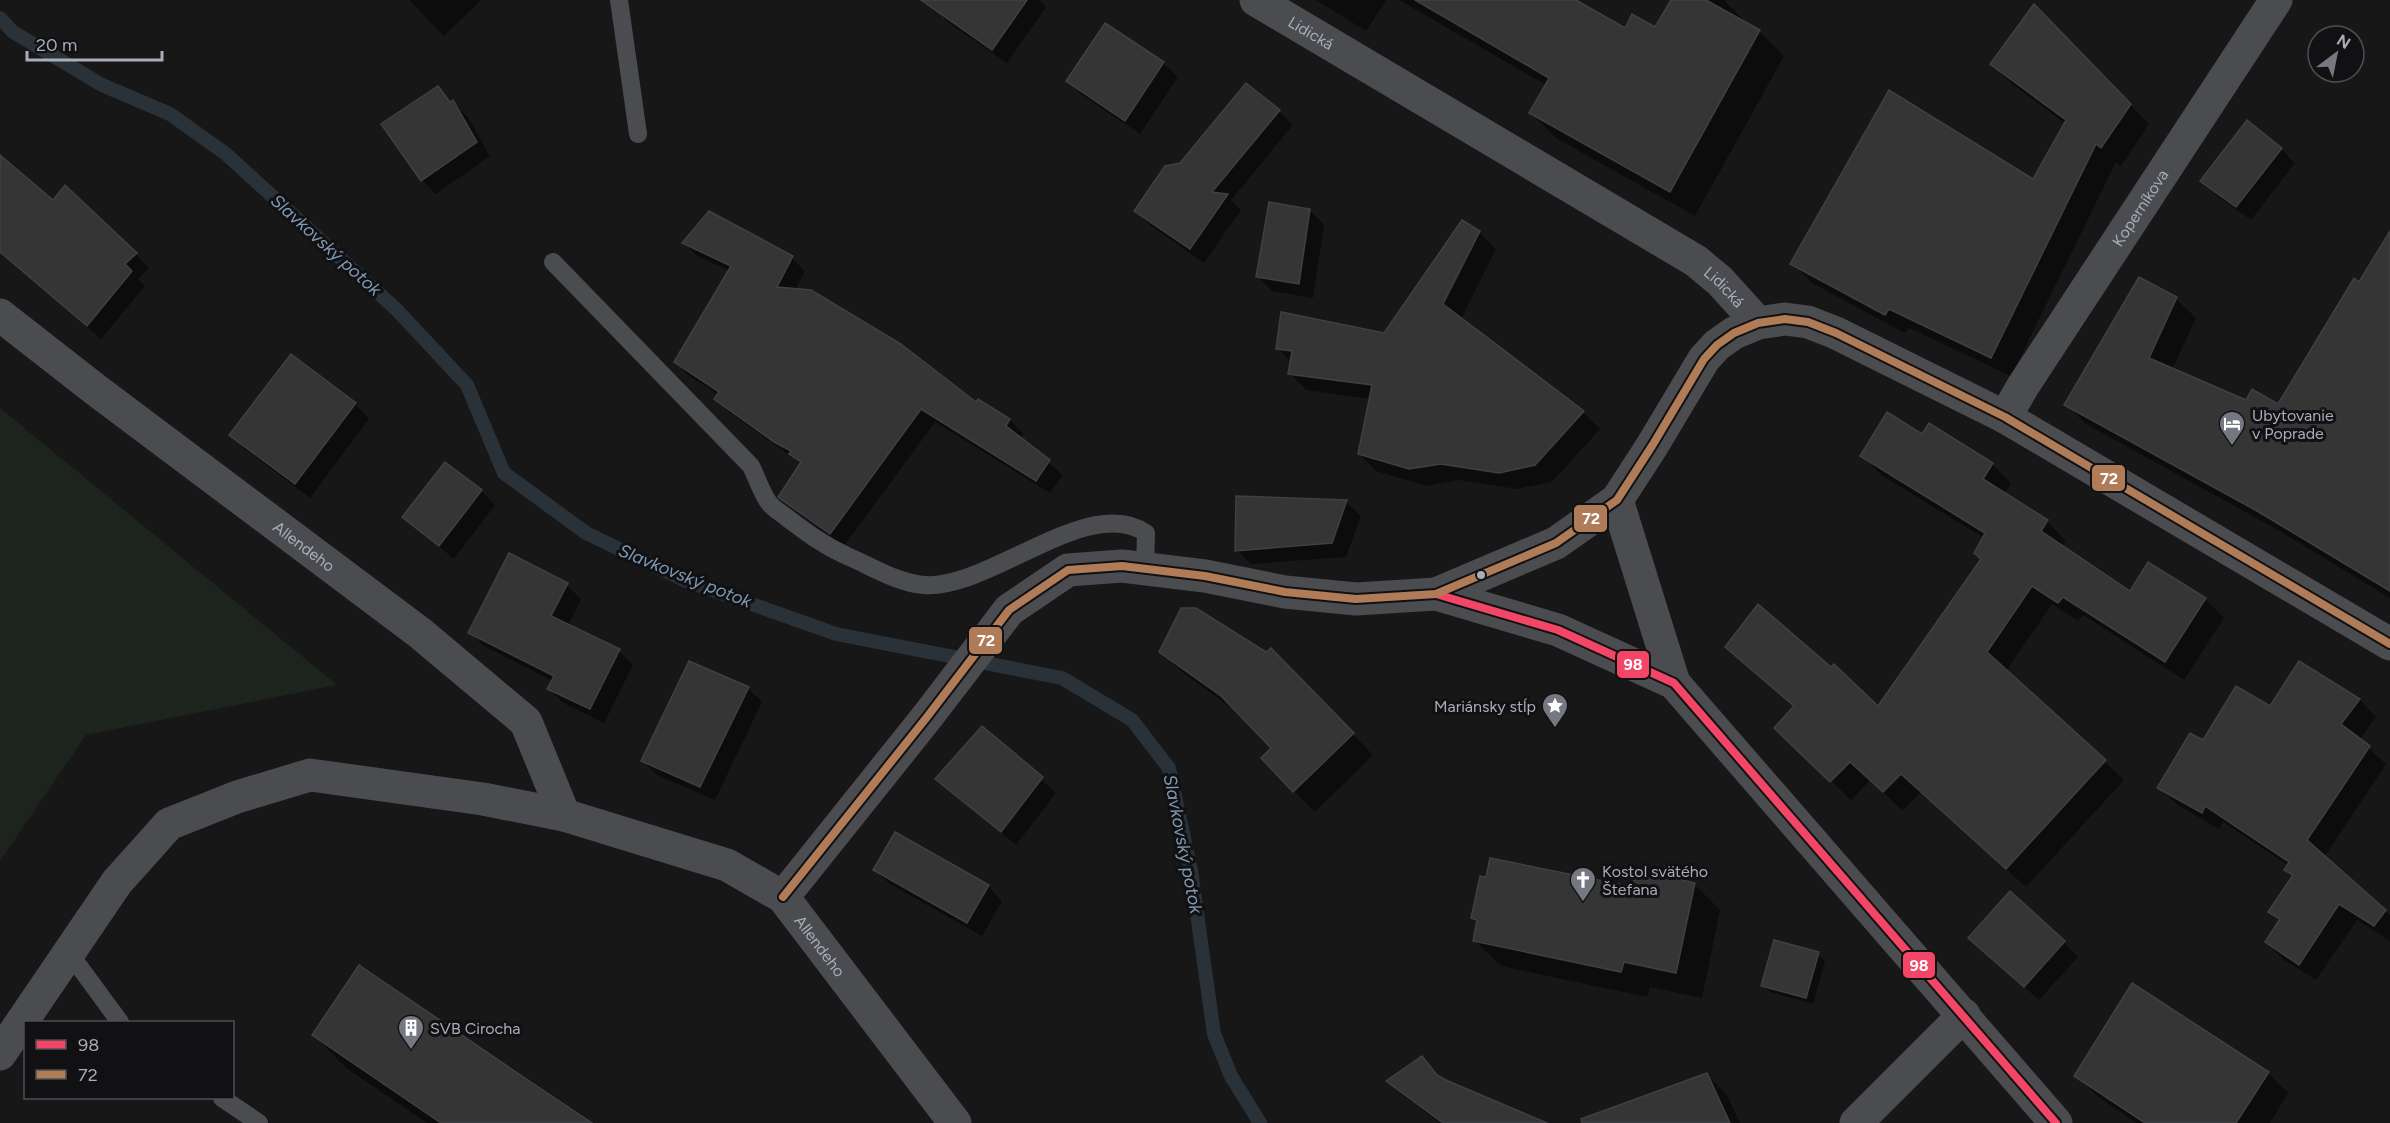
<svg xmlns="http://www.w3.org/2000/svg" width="2390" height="1123" font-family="Figtree,sans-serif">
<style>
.green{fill:#1d241e}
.shadow{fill:#0007}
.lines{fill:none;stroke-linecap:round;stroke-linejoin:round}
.stream{stroke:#2a3239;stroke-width:14}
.building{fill:#353536;stroke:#3f4043;stroke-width:1.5}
.service{stroke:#4b4c50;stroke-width:18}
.minor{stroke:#4b4c50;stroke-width:33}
.bus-1-casing{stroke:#111113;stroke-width:12}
.bus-2-casing{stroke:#111113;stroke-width:12}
.bus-1{stroke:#f34667;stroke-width:8}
.bus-2{stroke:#b07c57;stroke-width:8}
.bus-dot{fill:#a8adb8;stroke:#111113;stroke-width:2}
.labels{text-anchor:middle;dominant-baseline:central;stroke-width:6;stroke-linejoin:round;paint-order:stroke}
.street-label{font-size:16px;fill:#a8adb8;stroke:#111113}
.poi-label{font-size:16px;fill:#a8adb8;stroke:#111113;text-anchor:start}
.water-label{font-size:18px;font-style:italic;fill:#7f9bb3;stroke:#111113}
.line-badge{stroke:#111113;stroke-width:2}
.badge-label{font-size:16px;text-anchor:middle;font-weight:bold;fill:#fff}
</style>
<rect width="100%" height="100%" fill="#171717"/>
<polygon class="green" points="0,408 337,685 86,735 0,861"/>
<g class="shadow">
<polygon points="409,0 481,0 444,36"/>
<polygon points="941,0 1040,0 1046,7 1007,63 949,23 935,8"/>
<polygon points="1316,0 1386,0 1366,31"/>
<polygon points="1399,0 1542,0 1626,30 1656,29 1672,0 1724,0 1744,20 1743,22 1759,31 1784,56 1695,216 1556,138 1531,113 1546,85"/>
<polygon points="1105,25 1163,63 1178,77 1140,134 1082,95 1068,81"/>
<polygon points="2053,25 2149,124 2121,166 2116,162 2011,376 1909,328 1905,333 1812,283 1792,263 2034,182 2066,124 2012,84 1992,64"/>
<polygon points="437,88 467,116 490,156 436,194 422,180"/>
<polygon points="1279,111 1293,125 1231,200 1241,210 1204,263 1150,225 1135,211 1181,164"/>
<polygon points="2281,149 2295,163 2251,220 2216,195 2202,181"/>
<polygon points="0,157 54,202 136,254 149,268 138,279 145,286 101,339 0,253"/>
<polygon points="1309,210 1324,224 1313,298 1272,291 1258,276"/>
<polygon points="1479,232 1496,249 1461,319 1583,412 1600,429 1552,482 1517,489 1459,480 1427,486 1376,471 1359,454 1370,399 1306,390 1289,373 1291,362 1278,349 1385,335"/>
<polygon points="684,243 792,258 805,271 795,290 976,405 979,401 1010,420 1023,433 1020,438 1063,475 1050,493 935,422 844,546 794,510 780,496 802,464 730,413 716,399 719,395 689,376 675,362 730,271 697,256"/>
<polygon points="2390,257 2390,598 2278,530 2086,424 2066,404 2140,279 2176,299 2196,318 2172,370 2246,402 2278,406 2360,284"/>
<polygon points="291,356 355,404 369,419 310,498 245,449 231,435"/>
<polygon points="1922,436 1992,464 2011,483 2004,495 2047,521 2066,541 2062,547 2130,593 2205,599 2224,618 2184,680 2083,615 2078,621 2052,604 2006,671 2124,780 2026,887 1921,792 1903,811 1870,780 1851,800 1795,747 1795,707 1727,646 1878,709 1983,559 1984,538 1881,475 1862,455"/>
<polygon points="446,464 481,491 495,505 454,559 404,517"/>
<polygon points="1346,502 1361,516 1346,557 1251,564 1237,550"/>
<polygon points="509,555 567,585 581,599 568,626 619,651 633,665 604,723 563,703 549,689 553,681 484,646 470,632"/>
<polygon points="1161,651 1291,671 1373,755 1315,812 1263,759 1273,748 1241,715 1182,672"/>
<polygon points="2299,663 2360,700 2376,717 2359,740 2386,764 2324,857 2390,915 2390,941 2357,920 2316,980 2283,959 2266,942 2280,921 2270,912 2294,877 2286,870 2289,866 2223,822 2219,829 2176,804 2159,787 2204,742 2271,708"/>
<polygon points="748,688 762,702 715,800 657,775 643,761"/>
<polygon points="983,728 1056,793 1016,845 952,793 937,779"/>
<polygon points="875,870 988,886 1002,901 982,936 890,884"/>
<polygon points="1694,884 1720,910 1702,998 1650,987 1647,997 1501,966 1475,941 1478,923 1473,918 1634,888"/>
<polygon points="2064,942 2078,957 2039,1000 1984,952"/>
<polygon points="1818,954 1825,961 1813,1004 1770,992 1763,985"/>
<polygon points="314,1035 582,1123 427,1123 346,1068"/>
<polygon points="1422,1058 1441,1079 1543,1123 1440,1123 1400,1093 1388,1082"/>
<polygon points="2268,1073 2288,1093 2270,1123 2137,1123 2097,1096 2076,1075"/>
<polygon points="1706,1074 1727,1095 1740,1123 1598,1123"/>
</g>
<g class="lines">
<polyline class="stream" points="0,18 13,32 102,85 170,114 226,154 397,310 467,385 504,473 586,533 684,580 836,634 1062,678 1132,720 1169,768 1191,871 1214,1034 1231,1076 1260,1123"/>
</g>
<g class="building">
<polygon points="921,0 1027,0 992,50"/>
<polygon points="1415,0 1576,0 1625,28 1632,14 1655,27 1671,0 1706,0 1760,30 1670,192 1529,113 1549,78"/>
<polygon points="2034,4 2131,104 2101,148 2096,144 1991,358 1889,309 1885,315 1790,264 1889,90 2033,179 2066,120 1990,64"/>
<polygon points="1105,23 1164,62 1125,121 1066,81"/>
<polygon points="1246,83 1280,110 1212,192 1228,194 1190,249 1134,211 1165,166 1180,163"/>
<polygon points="438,86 450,102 453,100 477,142 421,181 381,124"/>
<polygon points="2247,120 2282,148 2236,207 2200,181"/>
<polygon points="0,155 53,200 65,185 137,253 125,264 132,271 87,326 0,252"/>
<polygon points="1269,202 1310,209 1299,284 1256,277"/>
<polygon points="709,211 793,256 777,287 811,290 901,344 976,402 978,399 1010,419 1006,426 1050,460 1036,481 921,409 830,534 782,500 778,497 801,462 789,454 791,451 774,442 714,399 719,392 674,362 731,266 682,243"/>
<polygon points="1462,220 1480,231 1443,304 1584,411 1535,465 1499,473 1441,464 1409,469 1358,454 1372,385 1288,374 1292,351 1276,349 1281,312 1384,333"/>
<polygon points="2390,231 2390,591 2257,511 2064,405 2139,277 2177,297 2149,358 2246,400 2252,389 2278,404 2354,278 2359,282"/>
<polygon points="291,354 356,403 295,484 229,435"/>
<polygon points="1887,412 1922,434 1929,423 1993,463 1983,479 2048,520 2041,531 2130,591 2148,562 2206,598 2165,662 2063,597 2058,603 2032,586 1987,652 2106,760 2006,869 1901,774 1883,792 1850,762 1830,782 1774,728 1794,706 1725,647 1758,604 1831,667 1834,664 1878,706 1981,559 1974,553 1985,533 1860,456"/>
<polygon points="445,462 482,490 439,546 402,517"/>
<polygon points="1236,496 1347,500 1332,543 1235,551"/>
<polygon points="509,553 568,583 551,616 620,649 590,709 547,689 554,676 468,633"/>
<polygon points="1181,608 1196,608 1266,652 1271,648 1354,733 1293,792 1261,758 1271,748 1221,696 1159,652"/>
<polygon points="689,661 749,687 700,787 641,761"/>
<polygon points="2299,661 2360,699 2341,724 2370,746 2307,840 2386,910 2374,926 2339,904 2299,965 2265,942 2280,919 2268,912 2293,875 2284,870 2289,862 2205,806 2202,813 2157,788 2190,733 2203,740 2236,686 2270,706"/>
<polygon points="982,726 1043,777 1001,832 935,779"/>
<polygon points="895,832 989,885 967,923 873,870"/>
<polygon points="1490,858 1633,887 1635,869 1695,883 1676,973 1624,962 1621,972 1473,941 1477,920 1471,918 1480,876 1486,877"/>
<polygon points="2010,891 2065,941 2024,987 1968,938"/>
<polygon points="1774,940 1819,952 1806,998 1761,986"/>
<polygon points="359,965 510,1068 592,1123 441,1123 312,1035"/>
<polygon points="2132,983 2269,1072 2236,1123 2145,1123 2074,1076"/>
<polygon points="1422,1056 1437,1075 1448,1081 1547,1123 1443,1123 1386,1081"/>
<polygon points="1707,1073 1730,1123 1582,1123 1581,1119"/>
</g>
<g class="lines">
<g class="service">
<polyline points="619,0 638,134"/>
<path d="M553 262 751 466C757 478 761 492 769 503 773 508 781 513 786 517 807 533 823 545 847 556 871 566 897 583 924 585 989 590 1089 493 1146 533L1145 568"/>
<polyline points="70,954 120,1022"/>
<polyline points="222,1098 259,1123"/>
</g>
<g class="minor">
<path id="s1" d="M1256 0 1696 261 1720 281 1758 323"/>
<path id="s2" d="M0 315 96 390 420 633 526 722 564 815 727 865 783 897 955 1123"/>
<path id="s3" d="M2005 417 2023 386 2276 0"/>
<polyline points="1617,500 1674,683"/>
<polyline points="1436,594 1558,630 1674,683 2056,1123"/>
<polyline points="783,897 927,717 1009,610 1068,570 1122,566 1205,576 1285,592 1356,599 1436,594 1556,543 1617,500 1652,446 1704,359 1717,345 1734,333 1758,323 1785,319 1808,322 1836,333 2005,417 2390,644"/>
<polyline points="0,1054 117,882 169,824 237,797 310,775 483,799 564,815"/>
<polyline points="1856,1123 1964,1015"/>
</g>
<defs>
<polyline id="bus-1" points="1436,594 1558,630 1674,683 2056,1123"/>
<polyline id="bus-2" points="783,897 927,717 1009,610 1068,570 1122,566 1205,576 1285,592 1356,599 1436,594 1556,543 1617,500 1652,446 1704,359 1717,345 1734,333 1758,323 1785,319 1808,322 1836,333 2005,417 2390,644"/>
</defs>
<use href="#bus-1" class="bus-1-casing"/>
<use href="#bus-2" class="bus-2-casing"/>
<use href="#bus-1" class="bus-1"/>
<use href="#bus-2" class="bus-2"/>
</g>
<defs>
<symbol id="hotel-pin" viewBox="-11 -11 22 30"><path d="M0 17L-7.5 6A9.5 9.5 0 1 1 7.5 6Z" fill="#757880" stroke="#111113"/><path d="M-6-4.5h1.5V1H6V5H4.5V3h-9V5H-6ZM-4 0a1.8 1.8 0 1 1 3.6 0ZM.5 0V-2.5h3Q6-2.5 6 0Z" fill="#fff"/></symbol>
<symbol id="sight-pin" viewBox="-11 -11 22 30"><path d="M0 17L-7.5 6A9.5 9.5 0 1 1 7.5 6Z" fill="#757880" stroke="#111113"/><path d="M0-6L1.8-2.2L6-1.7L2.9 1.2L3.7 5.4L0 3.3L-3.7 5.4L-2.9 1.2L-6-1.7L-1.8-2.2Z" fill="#fff"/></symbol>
<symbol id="church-pin" viewBox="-11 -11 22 30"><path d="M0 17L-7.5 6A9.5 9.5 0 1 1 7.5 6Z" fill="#757880" stroke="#111113"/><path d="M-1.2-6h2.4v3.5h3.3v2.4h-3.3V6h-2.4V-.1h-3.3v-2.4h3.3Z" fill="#fff"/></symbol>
<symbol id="building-pin" viewBox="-11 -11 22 30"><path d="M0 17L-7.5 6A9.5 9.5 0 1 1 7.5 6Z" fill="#757880" stroke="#111113"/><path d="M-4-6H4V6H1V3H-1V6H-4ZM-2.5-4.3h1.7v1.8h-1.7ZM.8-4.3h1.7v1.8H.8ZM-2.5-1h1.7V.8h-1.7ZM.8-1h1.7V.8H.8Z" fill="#fff"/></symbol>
</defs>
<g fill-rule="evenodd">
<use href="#hotel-pin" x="2217" y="409" width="30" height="40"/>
<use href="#sight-pin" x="1540" y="691" width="30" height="40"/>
<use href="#church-pin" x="1568" y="865" width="30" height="40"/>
<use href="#building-pin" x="396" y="1013" width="30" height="40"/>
</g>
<circle class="bus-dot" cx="1481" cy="575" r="5"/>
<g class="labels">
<g class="street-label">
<text stroke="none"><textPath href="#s1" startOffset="64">Lidická</textPath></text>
<text stroke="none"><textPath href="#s3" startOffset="249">Koperníkova</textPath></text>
<text stroke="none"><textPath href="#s1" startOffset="550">Lidická</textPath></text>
<text stroke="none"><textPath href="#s2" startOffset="382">Allendeho</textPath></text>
<text stroke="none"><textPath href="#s2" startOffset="1062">Allendeho</textPath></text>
</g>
<g class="poi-label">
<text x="2252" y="415">Ubytovanie<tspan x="2252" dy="18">v Poprade</tspan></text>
<text x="1536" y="706" text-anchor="end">Mariánsky stĺp</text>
<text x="1602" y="871">Kostol svätého<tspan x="1602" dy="18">Štefana</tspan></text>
<text x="430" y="1028">SVB Cirocha</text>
</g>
<g class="water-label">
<text transform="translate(326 245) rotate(42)">Slavkovský potok</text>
<text transform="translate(685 576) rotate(22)">Slavkovský potok</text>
<text transform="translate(1183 844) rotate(79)">Slavkovský potok</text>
</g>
</g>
<g class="line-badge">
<rect x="2091" y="464" width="35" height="28" rx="6" fill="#b07c57"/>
<rect x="1573" y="504" width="35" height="29" rx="6" fill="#b07c57"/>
<rect x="968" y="626" width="35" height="29" rx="6" fill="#b07c57"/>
<rect x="1616" y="650" width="34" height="29" rx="6" fill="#f34667"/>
<rect x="1902" y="951" width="34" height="28" rx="6" fill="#f34667"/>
</g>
<g class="badge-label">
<text x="2109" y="484">72</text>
<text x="1591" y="524">72</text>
<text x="986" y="646">72</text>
<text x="1633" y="670">98</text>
<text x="1919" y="971">98</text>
</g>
<rect x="24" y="1021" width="210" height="78" fill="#111113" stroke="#4d4f55" stroke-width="1.5"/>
<rect x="36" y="1040" width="30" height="9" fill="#f34667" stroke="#4d4f55" stroke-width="1.5"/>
<text x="78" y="1051" font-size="18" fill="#a8adb8">98</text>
<rect x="36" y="1070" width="30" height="9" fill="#b07c57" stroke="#4d4f55" stroke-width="1.5"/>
<text x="78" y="1081" font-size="18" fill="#a8adb8">72</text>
<g transform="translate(2336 54) rotate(32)"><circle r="28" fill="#111113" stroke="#4d4f55" stroke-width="1.5"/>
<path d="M0-4.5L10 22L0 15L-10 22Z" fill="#757880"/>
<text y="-9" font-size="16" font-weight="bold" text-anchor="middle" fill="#a8adb8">N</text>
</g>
<path d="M27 51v9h135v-9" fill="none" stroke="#a8adb8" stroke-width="3"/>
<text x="36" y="51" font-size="18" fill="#a8adb8" stroke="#111113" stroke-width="4.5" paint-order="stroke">20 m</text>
</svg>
